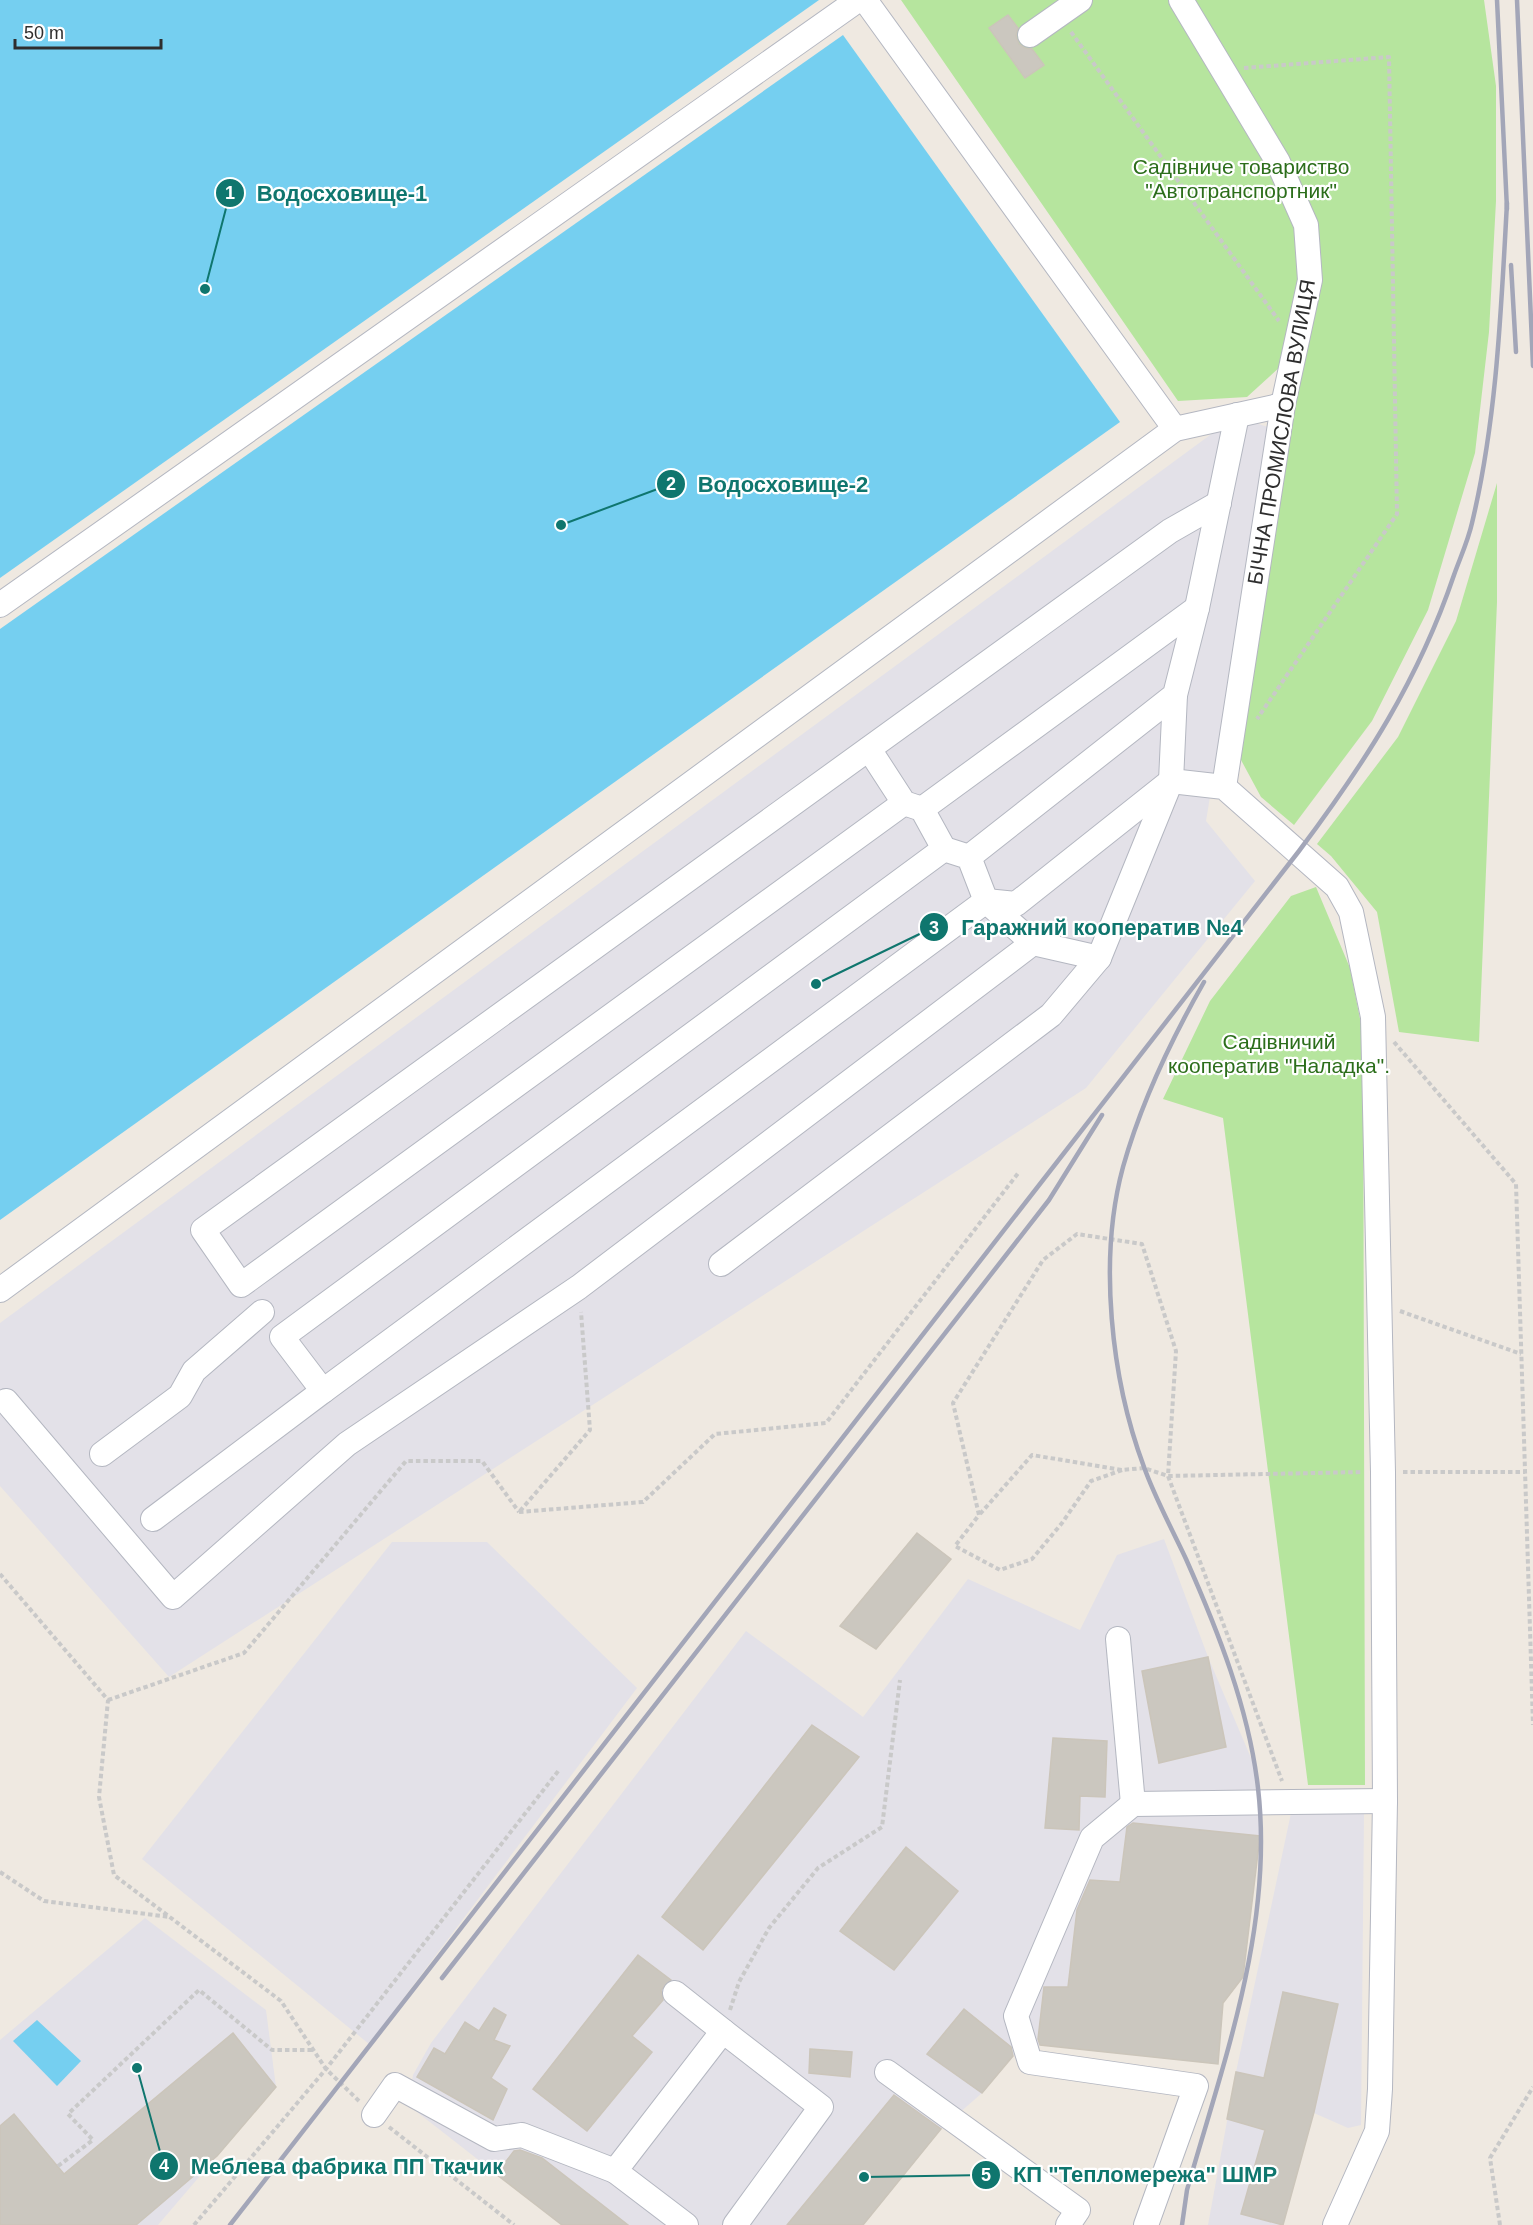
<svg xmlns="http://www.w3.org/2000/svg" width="1533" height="2225" font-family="Arial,sans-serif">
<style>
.industrial{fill:#e3e1e8}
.green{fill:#b6e59e}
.water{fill:#75cff0}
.building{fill:#cbc7bf;stroke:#cbc5ba;stroke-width:1.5}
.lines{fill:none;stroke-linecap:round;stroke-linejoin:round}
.minor-casing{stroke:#b4b7c1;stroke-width:26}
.path{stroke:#c9c9c9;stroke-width:4;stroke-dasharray:4.5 3;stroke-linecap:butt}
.minor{stroke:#fff;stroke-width:24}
.rail{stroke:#a3a6b8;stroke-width:4.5}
.labels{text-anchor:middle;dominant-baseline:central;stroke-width:4.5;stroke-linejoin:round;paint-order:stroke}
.park-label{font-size:21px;fill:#2c6e1b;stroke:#fff}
.street-label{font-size:21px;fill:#2e2e2e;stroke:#fff}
.leader{fill:none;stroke:#0f766e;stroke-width:2}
.callout-dot{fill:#0f766e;stroke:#fff;stroke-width:2}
.mark-label{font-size:18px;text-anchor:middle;font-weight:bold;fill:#fff}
.callout-label{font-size:22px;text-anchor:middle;font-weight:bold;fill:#0f766e;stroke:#fff;stroke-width:4.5;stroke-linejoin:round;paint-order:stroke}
</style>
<rect width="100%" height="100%" fill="#efe9e1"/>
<g class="industrial">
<polygon points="1246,420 1271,428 1206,821 1255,881 1086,1088 169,1677 0,1486 0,1323 1221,427"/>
<polygon points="1164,1539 1208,1657 1254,1765 1260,1836 1223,2003 1218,2064 1037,2045 1016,2052 982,2093 941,2129 863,2225 562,2225 408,2105 413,2075 431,2043 746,1631 863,1717 968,1579 1080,1630 1117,1555"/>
<polygon points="392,1542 487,1542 637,1688 369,2044 142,1859"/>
<polygon points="1291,1813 1364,1813 1361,2125 1348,2128 1314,2113 1283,2225 1208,2225 1236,2072"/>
<polygon points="145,1918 266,2010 276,2087 158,2225 0,2225 0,2040"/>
</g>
<g class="green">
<polygon points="901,0 1484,0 1496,86 1496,201 1489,332 1475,453 1428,610 1372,721 1294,825 1261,797 1234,747 1304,345 1247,397 1178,401"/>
<polygon points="1497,483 1497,602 1479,1042 1399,1032 1377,912 1331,856 1317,844 1398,737 1456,621"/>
<polygon points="1316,887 1350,968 1363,1034 1365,1785 1308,1785 1223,1118 1163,1099 1210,1001 1291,896"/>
</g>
<g class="water">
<polygon points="0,0 819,0 0,578"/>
<polygon points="843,35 1120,422 0,1220 0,629"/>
<polygon points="37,2020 81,2061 57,2086 13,2041"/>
</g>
<g class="building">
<polygon points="1008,15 1018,28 1016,36 1019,44 1025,48 1032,49 1044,65 1025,78 989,28"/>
<polygon points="917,1533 951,1559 876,1649 840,1626"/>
<polygon points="1208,1657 1226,1747 1159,1763 1142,1671"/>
<polygon points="812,1725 859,1757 703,1950 662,1917"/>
<polygon points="1053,1738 1107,1741 1105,1797 1080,1796 1079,1830 1045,1828"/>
<polygon points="1133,1823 1260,1836 1243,1977 1223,2003 1218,2064 1040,2045 1038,2039 1044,1987 1068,1987 1077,1910 1090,1880 1120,1882 1127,1827"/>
<polygon points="906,1847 958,1891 894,1970 840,1931"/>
<polygon points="638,1955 671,1980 661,1990 663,2000 632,2036 652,2052 587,2131 533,2089"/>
<polygon points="1283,1992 1338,2004 1314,2112 1283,2225 1241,2214 1265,2130 1227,2119 1236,2072 1264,2078"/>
<polygon points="494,2008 506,2015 494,2040 510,2046 491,2078 507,2089 493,2120 417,2077 434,2048 445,2054 465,2022 479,2031"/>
<polygon points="964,2009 1011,2047 1013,2056 982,2093 927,2054"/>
<polygon points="233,2033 276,2087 217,2156 136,2225 0,2225 0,2126 14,2114 64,2174"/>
<polygon points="810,2049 852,2052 850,2077 809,2073"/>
<polygon points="894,2095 941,2129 863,2225 787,2225"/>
<polygon points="520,2150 542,2158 628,2225 562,2225 496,2174 514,2151"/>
</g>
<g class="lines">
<defs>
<g id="minor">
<polyline points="865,0 1175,429"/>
<polyline points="1181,0 1278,162 1306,225 1310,280 1283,405 1224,787"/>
<polyline points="1030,35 1080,0"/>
<polyline points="0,605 858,0"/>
<polyline points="904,803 241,1285 203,1230 1170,531 1219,503"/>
<polyline points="922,809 1197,608"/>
<polyline points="944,849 282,1337 323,1391 986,901 1016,904 1171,781 1224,787 1337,887 1351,912 1373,1017 1383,1472 1385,1801 1380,2089 1377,2131 1335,2225"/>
<polyline points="969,857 1175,695 1197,608 1237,415"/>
<polyline points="1033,943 1099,958"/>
<polyline points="721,1264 1051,1015 1099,958 1171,781 1175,695"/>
<polyline points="0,1290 1175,429 1283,405"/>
<polyline points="6,1401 173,1597 347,1444 579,1287 1033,943 986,901 969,857 944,849 922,809 904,803 869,749"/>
<polyline points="102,1454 180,1396 194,1371 262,1312"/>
<polyline points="153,1519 323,1391"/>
<polyline points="1118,1639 1133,1804"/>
<polyline points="675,1993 723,2031"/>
<polyline points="887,2072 1078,2210 1068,2225"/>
<polyline points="374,2115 395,2085 494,2139 522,2135 615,2171"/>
<polyline points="686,2225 615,2171 723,2031 821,2107 735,2225"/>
<polyline points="1146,2225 1196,2086 1030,2062 1016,2016 1092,1838 1133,1804 1385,1801"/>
</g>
</defs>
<use href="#minor" class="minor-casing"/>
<g class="path">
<polyline points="1071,32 1279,321"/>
<polyline points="1244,68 1389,57 1397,514 1257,719"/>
<polyline points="1394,1042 1516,1184 1533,1725"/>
<polyline points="1400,1311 1521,1354"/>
<polyline points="1122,1470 1091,1481 1062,1523 1032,1559 1000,1570 955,1546 979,1515 953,1403 1043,1260 1077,1234 1142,1244 1176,1351 1168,1476 1282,1781"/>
<polyline points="1403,1472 1525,1472"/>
<polyline points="520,1511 590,1430 581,1312"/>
<polyline points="519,1512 643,1502 715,1434 826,1423 1019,1172"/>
<polyline points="980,1514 1032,1455 1122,1470 1144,1468 1168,1476 1363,1472"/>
<polyline points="0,1574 108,1700 99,1797 114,1875 281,2001 326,2069 359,2101"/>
<polyline points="108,1700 244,1653 406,1461 482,1461 519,1512"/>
<polyline points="0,1872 44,1901 170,1917"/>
<polyline points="730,2010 739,1982 769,1928 818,1868 882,1827 900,1680"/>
<polyline points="389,2127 514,2225"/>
<polyline points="58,2166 93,2140 68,2114 199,1990 272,2050 312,2050"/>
<polyline points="194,2225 326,2069 559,1770"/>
<polyline points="1500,2225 1490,2158 1533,2087"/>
</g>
<use href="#minor" class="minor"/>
<g class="rail">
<polyline points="1497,0 1507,209"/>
<polyline points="1517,0 1533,366"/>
<polyline points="1511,265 1516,352"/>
<polyline points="442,1978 1049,1200 1102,1115"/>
<path d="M230 2225 1299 851C1365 763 1418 681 1454 575 1460 558 1468 541 1472 523 1497 418 1501 310 1507 203"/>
<path d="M1182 2225 1187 2190C1224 2060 1274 1926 1258 1788 1249 1709 1218 1631 1186 1559 1172 1529 1155 1498 1144 1467 1111 1379 1098 1259 1123 1167 1141 1103 1171 1040 1204 982"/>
</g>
</g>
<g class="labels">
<g class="park-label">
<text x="1241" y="166">Садівниче товариство<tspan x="1241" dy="24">"Автотранспортник"</tspan></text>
<text x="1279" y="1041">Садівничий<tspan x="1279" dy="24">кооператив "Наладка".</tspan></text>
</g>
<g class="street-label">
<text transform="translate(1281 432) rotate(-80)">БІЧНА ПРОМИСЛОВА ВУЛИЦЯ</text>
</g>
</g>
<path class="leader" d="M205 289L230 193M561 525L671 484M816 984L934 927M137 2068L164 2166M864 2177L986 2175"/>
<g class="callout-dot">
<circle cx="205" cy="289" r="6"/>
<circle cx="561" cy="525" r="6"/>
<circle cx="816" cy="984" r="6"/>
<circle cx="137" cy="2068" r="6"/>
<circle cx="864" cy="2177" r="6"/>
<circle cx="230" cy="193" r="15"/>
<circle cx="671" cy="484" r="15"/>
<circle cx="934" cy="927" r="15"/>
<circle cx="164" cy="2166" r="15"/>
<circle cx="986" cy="2175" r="15"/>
</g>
<g class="mark-label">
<text x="230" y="199">1</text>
<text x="671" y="490">2</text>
<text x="934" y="934">3</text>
<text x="164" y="2172">4</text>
<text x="986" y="2181">5</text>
</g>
<g class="callout-label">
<text x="342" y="201">Водосховище-1</text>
<text x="783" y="492">Водосховище-2</text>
<text x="1102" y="935">Гаражний кооператив №4</text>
<text x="347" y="2174">Меблева фабрика ПП Ткачик</text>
<text x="1145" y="2182">КП "Тепломережа" ШМР</text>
</g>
<path d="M15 39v9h146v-9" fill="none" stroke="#2e2e2e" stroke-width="3"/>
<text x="24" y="39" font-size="18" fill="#2e2e2e" stroke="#ffffff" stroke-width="4.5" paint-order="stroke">50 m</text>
</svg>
